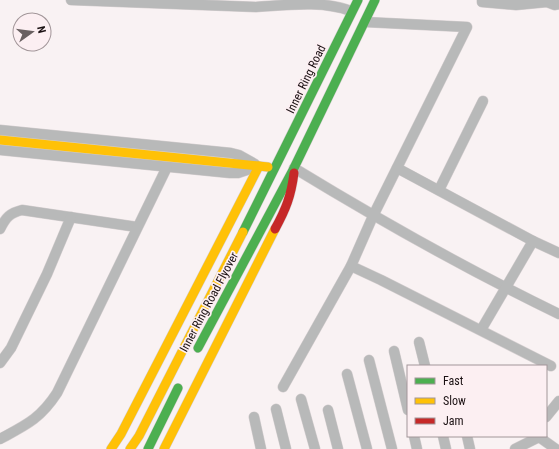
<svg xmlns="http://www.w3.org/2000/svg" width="559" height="449" font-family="'Roboto Condensed',sans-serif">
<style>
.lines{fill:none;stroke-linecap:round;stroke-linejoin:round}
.street-casing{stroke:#d5cfd0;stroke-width:11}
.fast-casing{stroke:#d5cfd0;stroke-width:10}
.slow-casing{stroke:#d5cfd0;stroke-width:10}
.jam-casing{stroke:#d5cfd0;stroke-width:10}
.street{stroke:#b8b9b9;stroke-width:10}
.fast{stroke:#4caf50;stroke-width:9}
.slow{stroke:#ffc107;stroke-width:9}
.jam{stroke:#c62828;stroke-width:9}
.labels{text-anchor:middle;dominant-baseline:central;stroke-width:3.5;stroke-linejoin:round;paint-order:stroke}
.street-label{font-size:12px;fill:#1b1113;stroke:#fceff2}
</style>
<rect width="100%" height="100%" fill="#f9f2f3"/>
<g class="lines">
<defs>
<g id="street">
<path d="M71 0 256 7C287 5 322 0 351 11"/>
<polyline points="482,0 482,2 516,5 547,2 555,5 559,4"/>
<polyline points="0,130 231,153 239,155 255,164"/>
<polyline points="0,150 230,173 238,173 253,168"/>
<path d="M294 168C381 221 468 270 559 314"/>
<polyline points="397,168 533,241 481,330"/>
<polyline points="439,190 483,101"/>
<path d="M0 229C6 217 10 213 22 210L137 227"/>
<polyline points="533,241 559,253"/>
<polyline points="351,266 381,280 551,366"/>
<polyline points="419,342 425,366"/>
<polyline points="394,351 408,410"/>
<polyline points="369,360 392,449"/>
<polyline points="0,363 11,348 47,274 71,217"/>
<polyline points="347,374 367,449"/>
<polyline points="283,387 351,266 373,216 467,27 365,22"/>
<polyline points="301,399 315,449"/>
<polyline points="276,409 286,449"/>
<polyline points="328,410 338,449"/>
<polyline points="254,417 261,449"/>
<polyline points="546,417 559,401"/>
<polyline points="414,436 417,449"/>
<polyline points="443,436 446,449"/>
<polyline points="467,436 470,449"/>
<polyline points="539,436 539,437 556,449"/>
<path d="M0 439C26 425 40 419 57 393L167 167"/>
<polyline points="515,449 539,437"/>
</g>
<g id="fast">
<polyline points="243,232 358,0"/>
<polyline points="198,348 294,168 375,0"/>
<polyline points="148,449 178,388"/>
</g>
<g id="slow">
<polyline points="0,140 268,167"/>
<polyline points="111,449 121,434 259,166"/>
<polyline points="130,449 139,436 243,232"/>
<polyline points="164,449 275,229"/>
</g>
<path id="jam" d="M275 229C286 209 291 196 294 173"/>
</defs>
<use href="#street" class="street-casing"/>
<use href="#fast" class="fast-casing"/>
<use href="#slow" class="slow-casing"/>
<use href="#jam" class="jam-casing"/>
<use href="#street" class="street"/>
<use href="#fast" class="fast"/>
<use href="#slow" class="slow"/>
<use href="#jam" class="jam"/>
</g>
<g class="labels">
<g class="street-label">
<text transform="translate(306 79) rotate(-64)">Inner Ring Road</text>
<text transform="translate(209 302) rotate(-62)">Inner Ring Road Flyover</text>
</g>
</g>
<rect x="407" y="365" width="140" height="72" fill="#fceff2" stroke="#a29699"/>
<rect x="415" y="378" width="20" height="6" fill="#4caf50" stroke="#a29699"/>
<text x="443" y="385" font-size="12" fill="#1b1113">Fast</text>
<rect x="415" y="398" width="20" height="6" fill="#ffc107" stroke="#a29699"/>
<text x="443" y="405" font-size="12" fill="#1b1113">Slow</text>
<rect x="415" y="418" width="20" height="6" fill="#c62828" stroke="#a29699"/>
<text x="443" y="425" font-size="12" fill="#1b1113">Jam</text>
<g transform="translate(32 32) rotate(76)"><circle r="19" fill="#fceff2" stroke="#a29699"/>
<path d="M0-3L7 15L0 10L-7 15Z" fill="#696061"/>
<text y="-6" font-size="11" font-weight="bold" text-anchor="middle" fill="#1b1113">N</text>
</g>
</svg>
